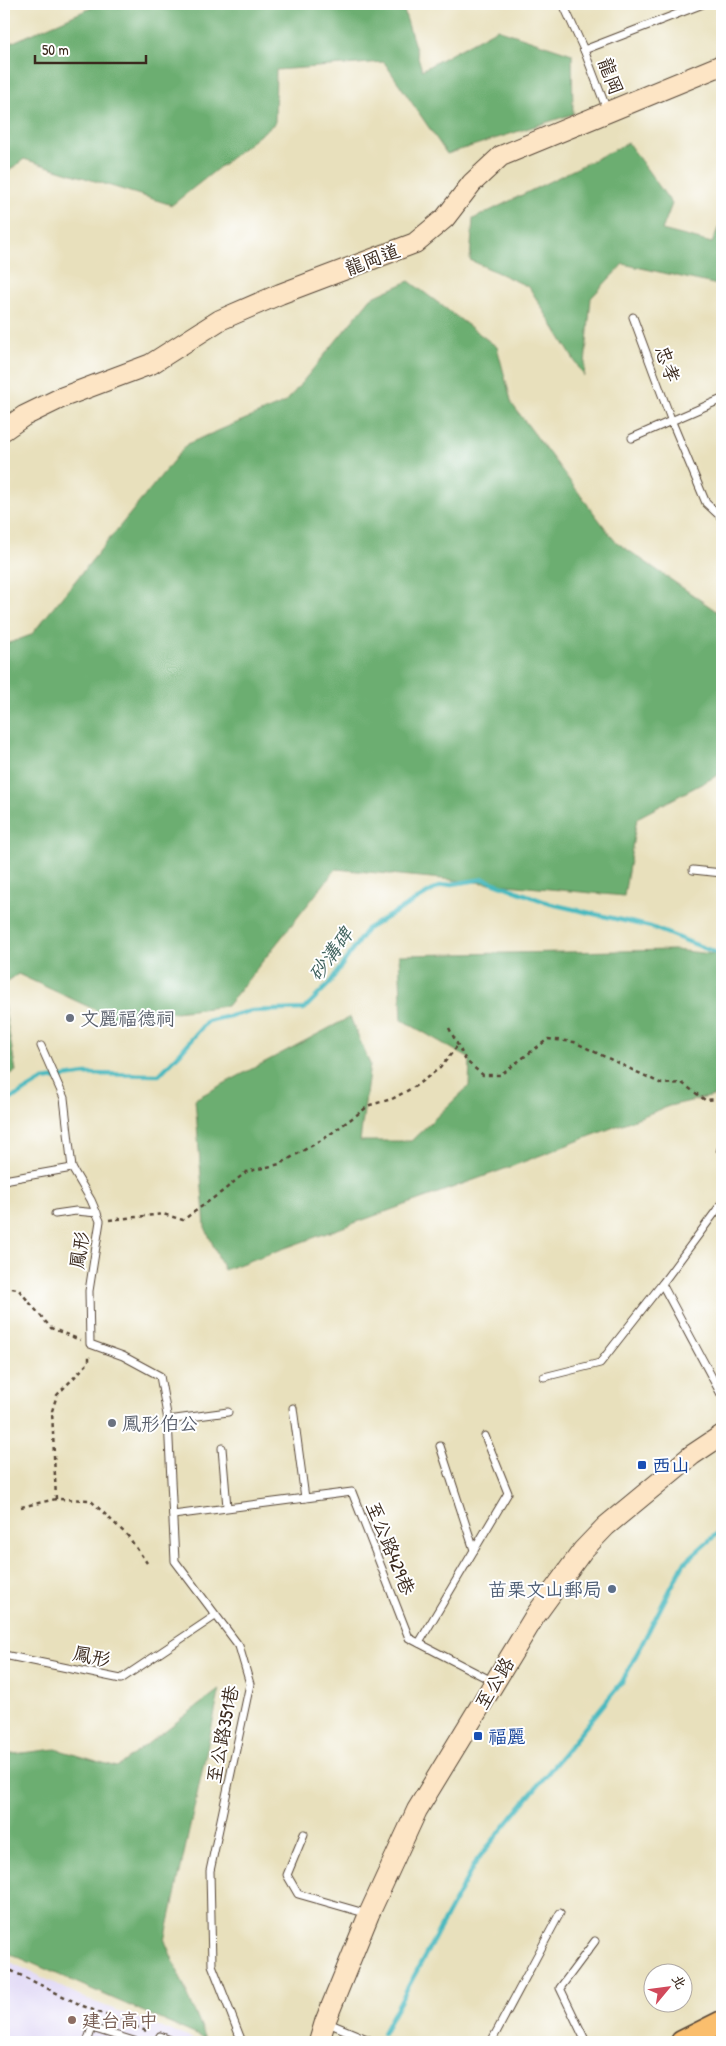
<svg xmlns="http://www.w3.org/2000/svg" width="726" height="2046" font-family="'Patrick Hand','LXGW WenKai TC',sans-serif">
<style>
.built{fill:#ded5f5}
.forest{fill:#6cae71;stroke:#546c48}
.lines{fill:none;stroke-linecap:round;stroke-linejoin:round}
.stream{stroke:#49b9bf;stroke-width:4.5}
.lane-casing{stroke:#554536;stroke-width:9}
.secondary-casing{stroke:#554536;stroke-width:22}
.primary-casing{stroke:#554536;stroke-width:25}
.path{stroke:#554536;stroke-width:2.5;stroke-dasharray:4 4;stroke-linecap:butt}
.lane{stroke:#fff;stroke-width:7}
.secondary{stroke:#fde5c5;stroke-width:20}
.primary{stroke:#fabe6d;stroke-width:22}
.worship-dot{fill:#6b7280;stroke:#fff;stroke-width:2}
.transit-dot{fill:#1a4fb4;stroke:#fff;stroke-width:2}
.service-dot{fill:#5c6f8a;stroke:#fff;stroke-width:2}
.education-dot{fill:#8d6e63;stroke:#fff;stroke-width:2}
.labels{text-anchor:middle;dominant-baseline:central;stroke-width:4;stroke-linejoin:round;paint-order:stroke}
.street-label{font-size:19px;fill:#3b2a1e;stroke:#fff}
.worship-label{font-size:19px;fill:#5b616d;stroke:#fff;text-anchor:start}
.transit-label{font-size:19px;fill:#164399;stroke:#fff;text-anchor:start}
.service-label{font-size:19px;fill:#4e5e75;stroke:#fff;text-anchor:end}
.education-label{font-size:19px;fill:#785e54;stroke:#fff;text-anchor:start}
.water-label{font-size:20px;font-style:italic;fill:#41635e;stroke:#fff}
</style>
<rect width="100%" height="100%" fill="#fff"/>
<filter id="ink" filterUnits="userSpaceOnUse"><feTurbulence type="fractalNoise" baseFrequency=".02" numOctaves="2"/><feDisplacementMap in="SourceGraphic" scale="10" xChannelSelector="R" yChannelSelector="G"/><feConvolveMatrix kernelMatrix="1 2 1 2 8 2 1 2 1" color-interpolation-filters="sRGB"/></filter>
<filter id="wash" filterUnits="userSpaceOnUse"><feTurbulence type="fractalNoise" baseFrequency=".0096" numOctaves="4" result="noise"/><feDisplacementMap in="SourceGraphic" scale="20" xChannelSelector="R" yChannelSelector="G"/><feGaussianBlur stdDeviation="1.12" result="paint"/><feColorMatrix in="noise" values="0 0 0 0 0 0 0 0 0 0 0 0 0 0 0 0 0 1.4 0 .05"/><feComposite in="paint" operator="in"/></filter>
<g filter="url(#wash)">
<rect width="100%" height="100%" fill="#e8e0bc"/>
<polygon class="built" points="4,1959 89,2000 193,2039 192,2042 4,2042"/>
<g class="forest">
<polygon points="100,4 402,4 422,70 497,29 572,54 573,114 447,154 384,62 276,70 275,123 172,205 24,159 4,175 4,46"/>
<polygon points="628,143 672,204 662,230 712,243 722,219 722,286 623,264 591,298 584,376 529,287 470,260 473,219"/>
<polygon points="409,281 497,347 512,404 615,541 722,615 722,773 637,818 624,896 336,869 227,1006 115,1019 18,974 4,984 4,645 31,635 187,444 286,402 371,298"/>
<polygon points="674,950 722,955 722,1094 669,1106 510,1167 224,1270 205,1227 195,1099 350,1017 370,1064 360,1141 411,1141 469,1086 470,1059 402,1020 399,955"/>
<polygon points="4,1005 16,1071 4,1078"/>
<polygon points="220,1689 165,1941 206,2039 4,1951 4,1755 56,1749 117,1767"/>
</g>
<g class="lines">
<g class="stream">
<polyline points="4,1103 43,1080 86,1074 159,1075 180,1053 207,1021 252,1011 304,1009 328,985 367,929 440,886 484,879 551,904 651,927 722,955"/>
<polyline points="383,2033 477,1860 622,1682 684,1563 722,1529"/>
</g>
</g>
</g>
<g filter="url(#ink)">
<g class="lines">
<defs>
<g id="lane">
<polyline points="563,4 584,50 607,110"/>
<polyline points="584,50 703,4"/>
<polyline points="633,317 672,422 706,503 722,518"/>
<polyline points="632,438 722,399"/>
<polyline points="693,870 722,873"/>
<polyline points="41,1046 64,1098 72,1168 91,1200 100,1221 89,1291 90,1344 123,1356 160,1376 168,1420 175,1561 239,1646 250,1684 210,1871 212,1965 242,2042"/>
<polyline points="4,1180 72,1168"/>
<polyline points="722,1203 662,1284 722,1396"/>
<polyline points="55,1214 76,1211 97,1213"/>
<polyline points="544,1377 600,1363 662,1284"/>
<polyline points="293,1408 305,1498"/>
<polyline points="168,1420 228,1412"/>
<polyline points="440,1446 474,1550"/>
<polyline points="222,1448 227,1507"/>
<polyline points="173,1515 352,1492 409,1638 494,1682"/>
<polyline points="419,1643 508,1493 485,1436"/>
<polyline points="4,1655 121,1679 215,1616"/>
<polyline points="304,1834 287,1875 298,1894 368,1914"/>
<polyline points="328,2023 374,2042"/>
<polyline points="87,2042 92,2028 137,2042"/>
<polyline points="157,2042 160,2036 175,2042"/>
<polyline points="491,2042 560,1913"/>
<polyline points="586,2042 560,1988 595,1941"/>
</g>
<g id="secondary">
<polyline points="4,430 24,416 63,397 151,364 220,320 280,294 415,243 445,218 472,183 501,156 722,65"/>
<polyline points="319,2042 325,2022 369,1914 417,1810 535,1616 583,1550 606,1526 692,1455 722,1435"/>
</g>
<polyline id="primary" points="682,2042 722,2022"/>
</defs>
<use href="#lane" class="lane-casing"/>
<use href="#secondary" class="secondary-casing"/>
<use href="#primary" class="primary-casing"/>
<g class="path">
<polyline points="449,1028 466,1061 483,1075 500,1075 548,1039 574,1042 662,1084 682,1083 705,1100 722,1099"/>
<polyline points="722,1132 717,1151 722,1156"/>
<polyline points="109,1220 163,1214 183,1220 223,1191 246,1172 280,1164 325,1138 370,1105 392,1099 414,1087 440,1068 458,1045"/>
<polyline points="4,1287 18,1289 51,1328 80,1340"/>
<polyline points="56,1499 52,1411 57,1395 89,1362 89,1354"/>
<polyline points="21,1507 56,1499 90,1500 128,1536 147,1563"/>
<polyline points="4,1967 83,2006 149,2032"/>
</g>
<use href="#lane" class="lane"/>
<use href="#secondary" class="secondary"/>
<use href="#primary" class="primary"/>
</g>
</g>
<g class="worship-dot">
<circle cx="70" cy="1018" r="5"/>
<circle cx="112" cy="1423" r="5"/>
</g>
<g class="transit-dot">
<rect x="637" y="1460" width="10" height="10" rx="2.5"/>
<rect x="473" y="1731" width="10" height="10" rx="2.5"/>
</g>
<circle class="service-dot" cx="612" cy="1589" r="5"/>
<circle class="education-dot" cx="72" cy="2020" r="5"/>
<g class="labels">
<g class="street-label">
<text transform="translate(611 76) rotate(69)">龍岡</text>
<text transform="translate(372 259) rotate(-21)">龍岡道</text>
<text transform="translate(668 364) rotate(70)">忠孝</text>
<text transform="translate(79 1250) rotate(-81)">鳳形</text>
<text transform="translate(391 1548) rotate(68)">至公路429巷</text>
<text transform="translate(92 1656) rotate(12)">鳳形</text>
<text transform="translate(494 1683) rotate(-59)">至公路</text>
<text transform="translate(222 1734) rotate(-79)">至公路351巷</text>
</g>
<g class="worship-label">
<text x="80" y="1018">文麗福德祠</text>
<text x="122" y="1423">鳳形伯公</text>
</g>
<g class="transit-label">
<text x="652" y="1465">西山</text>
<text x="488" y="1736">福麗</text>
</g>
<g class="service-label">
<text x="602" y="1589">苗栗文山郵局</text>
</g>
<g class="education-label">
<text x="82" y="2020">建台高中</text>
</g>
<g class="water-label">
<text transform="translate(330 954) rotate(-54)">砂溝碑</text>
</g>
</g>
<rect width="726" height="2046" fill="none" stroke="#fff" stroke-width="20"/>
<g transform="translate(668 1988) rotate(61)"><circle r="24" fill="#ffffff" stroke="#b1aaa5"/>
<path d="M0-4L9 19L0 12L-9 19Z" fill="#d1495b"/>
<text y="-8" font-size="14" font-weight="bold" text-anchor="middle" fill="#3b2a1e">北</text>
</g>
<path d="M35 55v8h111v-8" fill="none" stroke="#3b2a1e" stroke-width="2.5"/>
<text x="42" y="55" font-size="15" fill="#3b2a1e" stroke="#ffffff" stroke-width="4" paint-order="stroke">50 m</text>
</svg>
